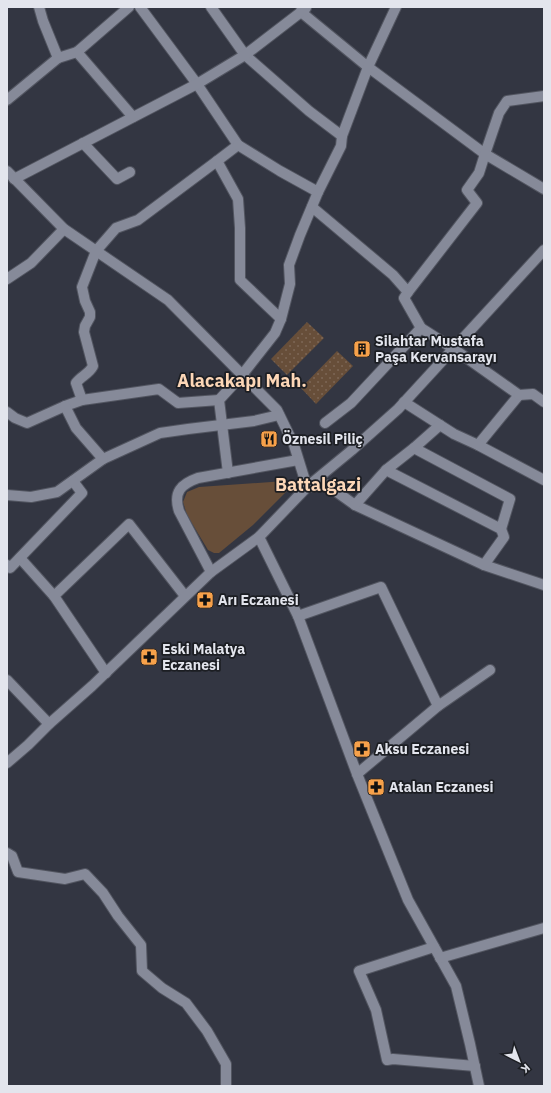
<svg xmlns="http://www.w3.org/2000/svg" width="551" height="1093" font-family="'IBM Plex Sans',sans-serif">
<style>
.grass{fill:url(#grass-dots)}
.green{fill:#674e39}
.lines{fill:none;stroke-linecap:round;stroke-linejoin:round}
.minor-casing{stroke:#525560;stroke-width:12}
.minor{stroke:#868a99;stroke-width:10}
.labels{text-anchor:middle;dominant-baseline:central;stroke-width:3.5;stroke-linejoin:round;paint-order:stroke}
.poi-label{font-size:14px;font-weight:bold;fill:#e3e5ed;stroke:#1c1e23;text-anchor:start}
.district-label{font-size:18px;font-weight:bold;fill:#fdd7b7;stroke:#1c1e23}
</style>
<defs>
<pattern id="grass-dots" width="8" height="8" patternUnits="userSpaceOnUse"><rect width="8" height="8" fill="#674e39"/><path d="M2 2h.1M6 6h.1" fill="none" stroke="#7d6756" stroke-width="1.8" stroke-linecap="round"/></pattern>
</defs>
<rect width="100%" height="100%" fill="#333642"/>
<g class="grass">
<polygon points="307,322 324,338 287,375 271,359"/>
<polygon points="337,351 353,366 316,404 301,388"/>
</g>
<polygon class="green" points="285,481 289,484 289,489 253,525 219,553 214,553 208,550 187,515 183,502 187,492 199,487"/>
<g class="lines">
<defs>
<g id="minor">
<polyline points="39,7 43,21 58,58"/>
<polyline points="140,7 197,84 238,145 217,161"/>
<polyline points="211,7 245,55 309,111 342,136 341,146 318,192 300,235 289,265 290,284 281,319 275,333 242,375 219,400 228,473"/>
<polyline points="306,8 301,12 368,67 485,154 499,113 507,101 544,96"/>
<polyline points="77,52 129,7"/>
<polyline points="7,100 58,58 77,52 133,117"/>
<polyline points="342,136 368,67 396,7"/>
<polyline points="83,143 117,179 130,172"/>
<polyline points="238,145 280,171 318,192"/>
<polyline points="7,171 64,229 168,300 277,410 294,445 307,487 327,485 355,505 484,565 544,585"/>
<polyline points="14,179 197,84 245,55 301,12 302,7"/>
<polyline points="312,207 393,275 408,292 477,203 467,190 479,173 485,154 544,189"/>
<polyline points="7,279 31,263 64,229"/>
<polyline points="408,292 404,298 421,328 454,349 519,395 478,445"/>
<polyline points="519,395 533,394 544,402"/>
<path d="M82 400 76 383C81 376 89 374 93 366L84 332 85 326 90 317V312L85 301 82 287 96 251 116 228 138 220 217 161 238 199 240 228V280L281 319"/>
<polyline points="404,402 454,434 478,445 544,480"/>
<polyline points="7,412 15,418 27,423 65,406 82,400 159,389 178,403 219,400"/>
<polyline points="325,423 351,403 421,328"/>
<polyline points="103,459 160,433 188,429 254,421 279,415"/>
<polyline points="386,470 414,448"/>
<polyline points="7,495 31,497 57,492 103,459 76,428 65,406"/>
<polyline points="355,505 386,470 501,529 510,499 414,448 440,425"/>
<polyline points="259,537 298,616 357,774 408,900 456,986 470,1044 479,1086"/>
<polyline points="20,558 54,596"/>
<polyline points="7,565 10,568 82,493 73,481"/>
<polyline points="484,565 504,537 501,529"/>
<path d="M211 572 179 511C173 492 181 484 198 478L298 460"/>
<polyline points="298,616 381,587 438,706 357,774"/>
<polyline points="106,673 54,596 129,524 185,596"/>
<polyline points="7,680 49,724"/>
<polyline points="438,706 490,670"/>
<polyline points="7,763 28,745 49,724 92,686 211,572 259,537 307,487 352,450 398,409 544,250"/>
<polyline points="7,853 12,856 18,872 65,879 85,874 103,893 118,916 141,945 142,971 162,988 186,1003 207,1031 226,1064 226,1086"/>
<polyline points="434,947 359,971 376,1010 387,1060 393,1059 475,1066"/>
<polyline points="440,958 544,928"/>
</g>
</defs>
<use href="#minor" class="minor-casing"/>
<use href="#minor" class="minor"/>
</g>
<defs>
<symbol id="building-square" viewBox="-11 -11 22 22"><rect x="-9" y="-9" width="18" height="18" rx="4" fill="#f7a14a" stroke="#1c1e23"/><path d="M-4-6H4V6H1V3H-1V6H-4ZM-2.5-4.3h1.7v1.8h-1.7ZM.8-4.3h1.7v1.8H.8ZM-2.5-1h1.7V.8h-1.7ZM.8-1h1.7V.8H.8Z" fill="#111"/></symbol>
<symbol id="restaurant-square" viewBox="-11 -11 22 22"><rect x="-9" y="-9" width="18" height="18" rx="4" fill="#f7a14a" stroke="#1c1e23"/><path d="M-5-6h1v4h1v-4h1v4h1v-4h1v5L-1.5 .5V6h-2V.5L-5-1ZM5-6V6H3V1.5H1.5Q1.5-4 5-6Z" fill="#111"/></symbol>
<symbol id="pharmacy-square" viewBox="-11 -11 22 22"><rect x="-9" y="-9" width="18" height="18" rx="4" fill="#f7a14a" stroke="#1c1e23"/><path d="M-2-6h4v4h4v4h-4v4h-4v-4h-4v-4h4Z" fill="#111"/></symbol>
</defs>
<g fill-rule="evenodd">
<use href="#building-square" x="352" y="339" width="20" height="20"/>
<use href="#restaurant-square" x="259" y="429" width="20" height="20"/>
<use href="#pharmacy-square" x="195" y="590" width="20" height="20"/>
<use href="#pharmacy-square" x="139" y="647" width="20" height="20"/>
<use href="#pharmacy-square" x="352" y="739" width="20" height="20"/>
<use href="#pharmacy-square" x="366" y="777" width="20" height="20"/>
</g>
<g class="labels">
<g class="poi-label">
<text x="375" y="341">Silahtar Mustafa<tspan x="375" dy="16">Paşa Kervansarayı</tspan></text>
<text x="282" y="439">Öznesil Piliç</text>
<text x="218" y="600">Arı Eczanesi</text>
<text x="162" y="649">Eski Malatya<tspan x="162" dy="16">Eczanesi</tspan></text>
<text x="375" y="749">Aksu Eczanesi</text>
<text x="389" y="787">Atalan Eczanesi</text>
</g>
<g class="district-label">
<text x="242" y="380">Alacakapı Mah.</text>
<text x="318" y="484">Battalgazi</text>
</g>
</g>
<rect width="551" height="1093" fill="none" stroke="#e3e5ed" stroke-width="16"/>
<g transform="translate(519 1061) rotate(138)" stroke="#1c1e23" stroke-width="3" paint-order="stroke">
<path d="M0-3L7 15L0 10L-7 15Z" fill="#e3e5ed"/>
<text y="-6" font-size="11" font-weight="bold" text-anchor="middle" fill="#e3e5ed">K</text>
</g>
</svg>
